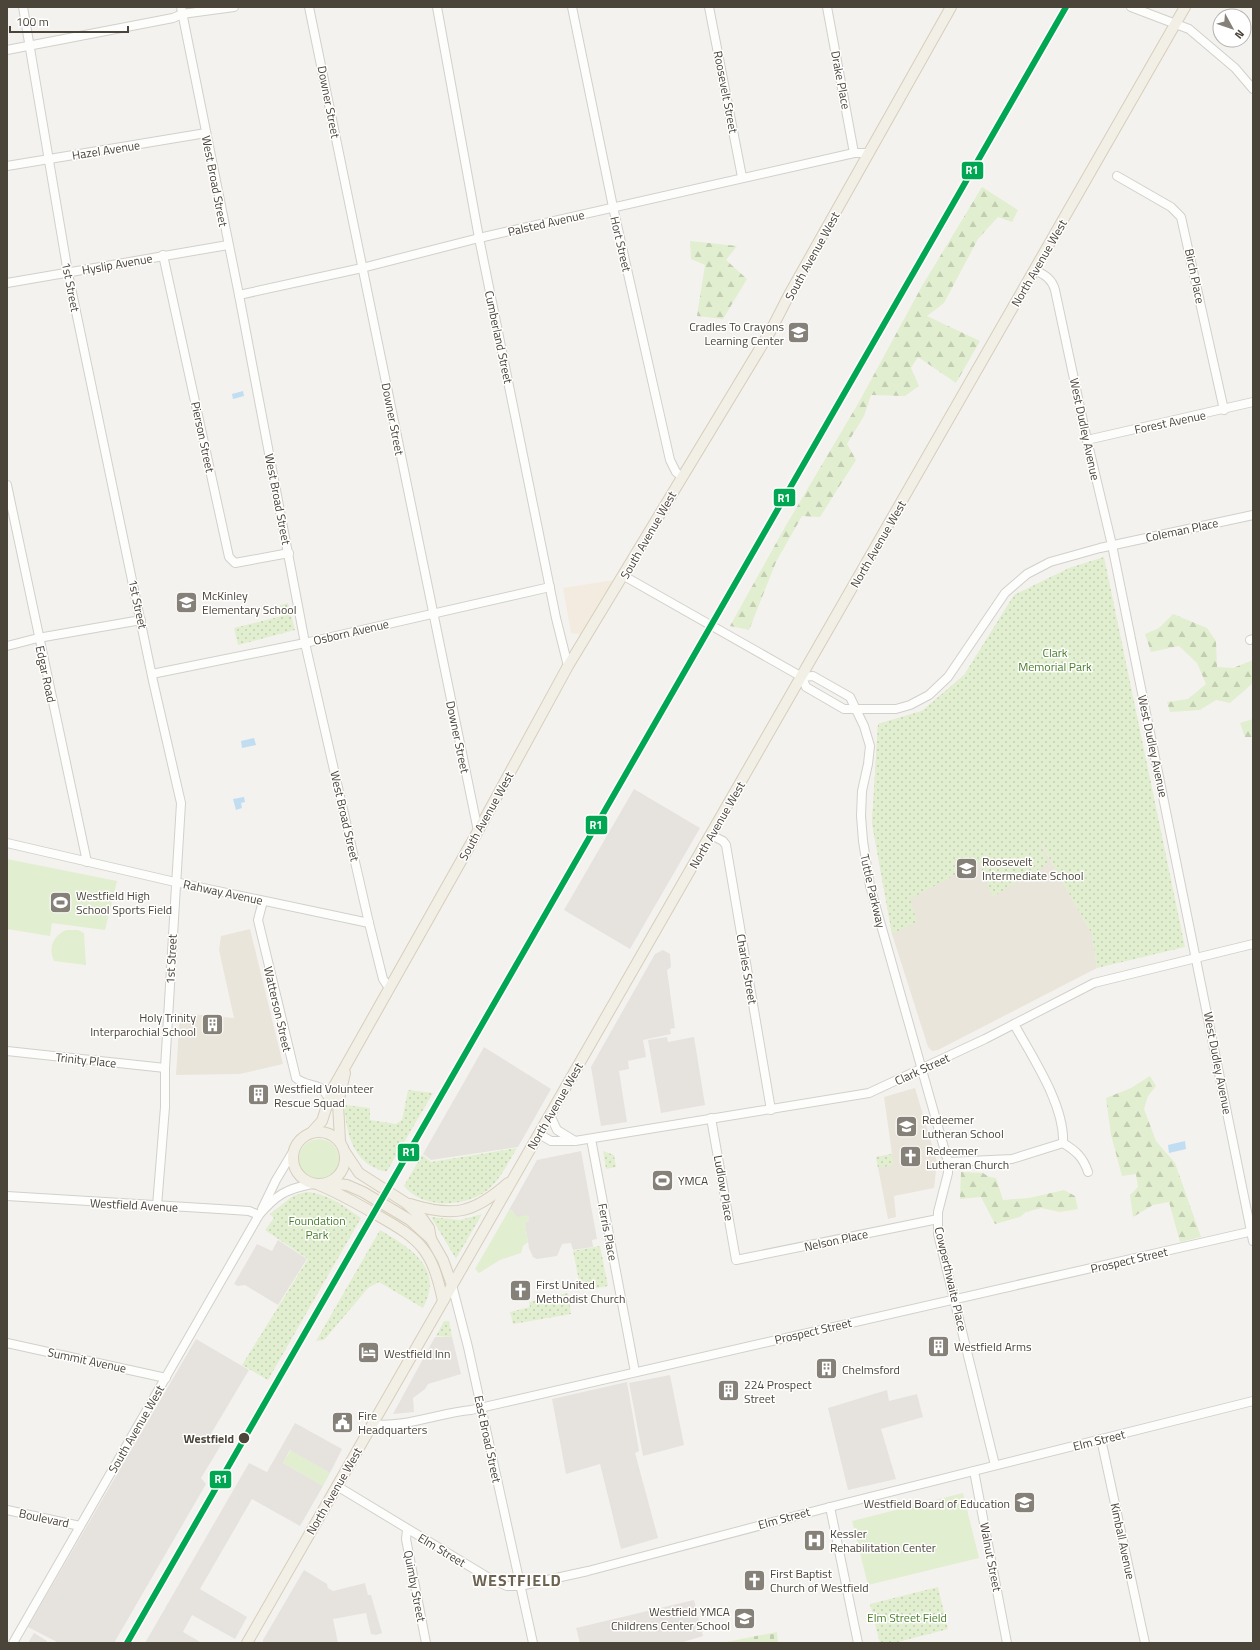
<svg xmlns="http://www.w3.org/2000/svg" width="1260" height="1650" font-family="'Titillium Web',sans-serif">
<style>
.commercial{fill:#f3ebdf}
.education{fill:#eae5da}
.green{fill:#e1eecf}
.forest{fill:url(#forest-firs)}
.cemetery{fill:url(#cemetery-stones)}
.park{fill:url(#park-dots)}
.parking{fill:#e6e3df}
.water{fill:#c0ddf1}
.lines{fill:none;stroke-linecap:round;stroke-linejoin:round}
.minor-casing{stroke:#d2d0cb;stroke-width:10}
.major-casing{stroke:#d6cebb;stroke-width:12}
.minor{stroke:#fdfdfc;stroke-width:8}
.major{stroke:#f2efe6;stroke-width:10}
.rail-1-casing{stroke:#fff;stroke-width:9}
.rail-1{stroke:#00a651;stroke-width:6}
.stop-dot{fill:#4b4439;stroke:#fff;stroke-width:1.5}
.labels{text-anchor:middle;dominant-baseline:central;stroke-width:3;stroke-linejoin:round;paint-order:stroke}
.street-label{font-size:12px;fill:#4b4439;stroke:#fff}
.poi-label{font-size:12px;fill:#4b4439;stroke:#fff;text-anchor:start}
.park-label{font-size:12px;fill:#4a7f2a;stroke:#fff}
.stop-label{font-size:12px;font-weight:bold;fill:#4b4439;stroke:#fff;text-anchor:end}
.district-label{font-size:16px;font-weight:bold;letter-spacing:1px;fill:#6e6250;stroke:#fff}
.line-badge{stroke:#fff;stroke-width:1.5}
.badge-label{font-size:11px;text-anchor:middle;font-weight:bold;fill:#fff}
</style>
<defs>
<pattern id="forest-firs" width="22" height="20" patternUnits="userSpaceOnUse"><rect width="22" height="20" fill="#e1eecf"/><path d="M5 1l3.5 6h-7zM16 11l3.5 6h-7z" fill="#c3cdb2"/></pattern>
<pattern id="cemetery-stones" width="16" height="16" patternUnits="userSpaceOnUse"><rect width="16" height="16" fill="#e1eecf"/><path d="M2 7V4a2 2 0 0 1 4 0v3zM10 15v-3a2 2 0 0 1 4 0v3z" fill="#c3cdb2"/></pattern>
<pattern id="park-dots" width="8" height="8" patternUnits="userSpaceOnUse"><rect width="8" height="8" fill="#e1eecf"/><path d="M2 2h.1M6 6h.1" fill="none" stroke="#c3cdb2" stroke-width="1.8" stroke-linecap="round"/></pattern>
</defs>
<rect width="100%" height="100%" fill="#f4f2ee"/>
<polygon class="commercial" points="614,580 584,635 571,633 563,588"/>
<g class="education">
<polygon points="964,675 1036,835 1092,934 1097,968 938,1050 932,1051 928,1047 892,934 872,823 878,724 922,711"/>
<polygon points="250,929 283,1064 240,1074 176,1075 180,1013 234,1018 219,950 221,936"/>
<polygon points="915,1088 937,1162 934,1188 894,1196 896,1217 888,1219 876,1157 892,1154 884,1097"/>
</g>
<g class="green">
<polygon points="7,859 117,881 105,930 52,923 50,936 7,929"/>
<path d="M66 930H78L84 933 86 965 54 961C48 948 53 936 66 930Z"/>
<circle cx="319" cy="1159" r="20"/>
<polygon points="509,1210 528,1214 529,1221 525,1223 528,1242 523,1246 521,1253 500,1260 479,1273 475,1269"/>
<polygon points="291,1450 330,1473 323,1486 283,1463"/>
<polygon points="963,1493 979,1558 868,1585 852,1521"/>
</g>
<g class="forest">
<polygon points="982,187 1018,210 1012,222 998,217 978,239 944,303 927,316 980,341 956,383 918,357 911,368 919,386 905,396 871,395 864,416 847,444 856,460 820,517 802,516 776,562 749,630 730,626 785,527 859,402 922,286"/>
<polygon points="690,241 737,246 726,260 747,279 723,319 697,316 705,265 691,259"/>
<polygon points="1173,614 1207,628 1216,641 1217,667 1233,668 1253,660 1253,683 1230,703 1216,700 1200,710 1170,712 1167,702 1188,699 1206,684 1197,663 1179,646 1151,652 1145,634 1159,628"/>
<polygon points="1253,719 1253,737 1245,737 1240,723"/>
<polygon points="1150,1076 1156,1086 1148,1096 1144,1109 1156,1141 1175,1163 1201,1237 1180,1242 1169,1202 1153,1205 1133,1217 1130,1195 1138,1187 1136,1174 1122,1176 1111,1135 1106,1098 1131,1088"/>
<polygon points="961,1172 983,1173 989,1177 996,1178 1003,1200 1029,1198 1064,1190 1075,1196 1078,1209 1060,1212 1041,1208 1026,1212 1020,1217 995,1224 981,1197 960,1199"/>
</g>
<polygon class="cemetery" points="777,1632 778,1643 721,1643"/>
<g class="park">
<polygon points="1104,557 1185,947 1097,968 1092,934 1039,840 1048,864 992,897 979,862 910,899 917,922 892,934 872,823 878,724 922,711 964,675 1014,595 1069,568"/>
<polygon points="288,603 295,630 238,645 234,628 282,616 280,605"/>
<path d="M408 1090 433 1093 387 1171C382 1172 378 1169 373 1167 351 1156 345 1127 345 1105L370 1108V1120L396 1124 402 1120Z"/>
<path d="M517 1148C509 1161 502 1176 491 1187 470 1207 424 1211 404 1186L422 1155 431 1162Z"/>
<polygon points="603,1151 614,1155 616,1167 606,1169"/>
<polygon points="892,1154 894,1165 878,1168 876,1157"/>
<path d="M306 1192C327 1193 344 1206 361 1218L268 1380 242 1365 308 1259 265 1230 274 1218 270 1214 293 1196Z"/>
<polygon points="482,1214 456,1259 431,1217 460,1220"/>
<path d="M380 1230C409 1247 445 1268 423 1308L379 1282 368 1288 324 1340 316 1341Z"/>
<polygon points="600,1246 608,1286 581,1291 573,1251"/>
<polygon points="568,1293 571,1314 513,1324 510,1312 530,1307 529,1302"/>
<polygon points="444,1321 449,1321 452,1337 436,1336"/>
<polygon points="938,1587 948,1629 894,1643 880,1643 870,1604"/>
</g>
<g class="parking">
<polygon points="634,789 700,828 630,949 564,910"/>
<polygon points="663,950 670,954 671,967 667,970 675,1028 670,1029 671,1034 643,1040 646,1057 628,1061 629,1069 619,1071 627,1122 601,1126 591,1067 655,954"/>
<polygon points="667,1037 668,1042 694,1037 705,1105 661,1113 648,1040"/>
<polygon points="484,1047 551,1089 518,1147 431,1160 423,1154"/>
<polygon points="581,1151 597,1239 592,1240 593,1247 573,1250 571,1243 562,1244 557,1256 537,1259 533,1257 529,1248 525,1223 529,1221 528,1215 517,1217 512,1210 509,1210 537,1160"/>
<polygon points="278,1240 307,1259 278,1305 245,1285 238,1286 234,1284 257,1244 272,1251"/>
<polygon points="435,1337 452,1337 461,1374 428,1384 425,1389 413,1398 414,1412 393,1414"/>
<polygon points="196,1339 249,1370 209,1437 221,1445 201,1478 206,1484 114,1643 59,1643 28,1627"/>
<polygon points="670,1375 684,1445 643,1456 629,1383"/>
<polygon points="627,1382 639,1451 635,1453 658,1538 621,1549 600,1464 566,1474 552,1399"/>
<polygon points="887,1390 889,1401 917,1394 923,1417 881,1429 896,1479 848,1490 828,1408"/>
<polygon points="295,1423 342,1449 330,1473 290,1450 283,1463 323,1486 300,1526 252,1499 200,1589 247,1617 235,1639 192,1615 183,1632 202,1643 145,1643 249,1463 267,1472"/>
<polygon points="304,1570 327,1584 328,1588 333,1591 365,1583 368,1595 371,1595 382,1633 376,1635 371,1634 366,1613 333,1619 338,1643 263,1643 263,1640"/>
<polygon points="694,1600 703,1636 680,1643 580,1643 576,1628"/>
<polygon points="34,1633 47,1641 46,1643 28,1643"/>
</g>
<g class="water">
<polygon points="243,391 244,396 233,399 232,394"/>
<polygon points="254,738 256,745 242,748 241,741"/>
<polygon points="244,797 245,802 241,803 242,808 236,810 233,799"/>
<polygon points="1185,1141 1186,1149 1169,1153 1168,1145"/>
</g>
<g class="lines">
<defs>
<g id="minor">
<polyline points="23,7 68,273 153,681 181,803 165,1068 165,1107 157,1206"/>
<polyline points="181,7 239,295 305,643 369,923 383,979 389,988"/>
<polyline points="309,7 478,831"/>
<polyline points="437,7 479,238 556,618 568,666"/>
<polyline points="572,7 613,207 670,460 676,472 682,477"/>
<polyline points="709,7 742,177"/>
<polyline points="827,7 854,153"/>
<polyline points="1131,7 1189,29 1235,68 1253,89"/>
<polyline points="7,50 173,18 182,14 234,7"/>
<polyline points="7,166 206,133"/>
<polyline points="1117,176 1171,207 1181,217 1224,410"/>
<polyline points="163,255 229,557 235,563 289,553"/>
<path d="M1035 270C1045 275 1052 279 1055 290L1087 440 1112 545 1253 1241"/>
<polyline points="7,283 228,245"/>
<polyline points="239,295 362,268 479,238 854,153 869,153"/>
<polyline points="1087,440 1253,402"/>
<polyline points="7,485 87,862"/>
<polyline points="624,576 802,677 813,676 850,697 864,726 870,746 868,764 862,791 861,816 863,841 870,886 948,1162 948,1173 938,1212 938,1234 995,1465"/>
<polyline points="1250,640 1253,639"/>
<polyline points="7,646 38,638 141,620"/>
<polyline points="152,674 305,643 550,587"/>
<polyline points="802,677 806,687 844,709 896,709 910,705 929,695 948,677 1005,593 1027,574 1050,562 1100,548 1253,515"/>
<polyline points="711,835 723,841 726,845 771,1110"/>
<polyline points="7,843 175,882 369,923"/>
<path d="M263 901 258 920 296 1078C308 1088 320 1081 328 1097"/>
<polyline points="7,1051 165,1068"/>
<polyline points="550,1115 557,1130 575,1141"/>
<polyline points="711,1118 736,1260 938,1219"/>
<polyline points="539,1134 551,1141 575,1141 869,1093 985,1039 1094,983 1253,944"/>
<polyline points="591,1139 635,1372"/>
<path d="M1063 1143C1076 1151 1083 1157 1088 1172"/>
<path d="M948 1162 1012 1159 1063 1143C1065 1105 1032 1057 1014 1024"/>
<polyline points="7,1196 219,1209 249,1211 259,1215"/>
<polyline points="262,1209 276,1180 294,1150"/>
<polyline points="452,1285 468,1347 533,1643"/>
<polyline points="7,1343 166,1378"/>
<path d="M372 1424C405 1428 438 1413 471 1410L1253 1231"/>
<polyline points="1101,1439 1145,1643"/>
<polyline points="974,1471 1007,1643"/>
<polyline points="337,1486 489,1578 507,1586 520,1586 588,1571 830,1507 1253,1401"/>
<polyline points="830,1507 858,1643"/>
<polyline points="7,1510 80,1526"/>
<polyline points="407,1530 406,1539 426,1643"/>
<path d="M13 1643 259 1215C276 1195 286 1189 312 1184"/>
</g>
<g id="major">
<circle cx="319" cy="1158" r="26"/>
<polyline points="311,1133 322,1121 332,1090 478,831 568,666 770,332 790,293 951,7"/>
<polyline points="340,1141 338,1103 345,1073"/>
<polyline points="345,1152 359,1173 406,1203 422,1218 429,1228 431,1239 443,1260 452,1285"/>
<polyline points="328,1183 347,1185 363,1192 410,1220 431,1239"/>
<path d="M319 1185C339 1193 358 1204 377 1215 421 1240 432 1249 443 1301"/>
<path d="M410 1204C454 1218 474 1213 508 1183"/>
<polyline points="247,1643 1185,7"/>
</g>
</defs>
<use href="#minor" class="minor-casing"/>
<use href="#major" class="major-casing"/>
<use href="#minor" class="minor"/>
<use href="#major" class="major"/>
<defs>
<polyline id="rail-1" points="127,1643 1066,7"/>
</defs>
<use href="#rail-1" class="rail-1-casing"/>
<use href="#rail-1" class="rail-1"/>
</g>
<defs>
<symbol id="school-square" viewBox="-11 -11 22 22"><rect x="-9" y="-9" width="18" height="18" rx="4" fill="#868178" stroke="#fff"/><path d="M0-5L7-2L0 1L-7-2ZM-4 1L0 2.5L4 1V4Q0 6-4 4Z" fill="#fff"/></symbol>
<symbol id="stadium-square" viewBox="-11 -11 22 22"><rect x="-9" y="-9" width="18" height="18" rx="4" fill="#868178" stroke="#fff"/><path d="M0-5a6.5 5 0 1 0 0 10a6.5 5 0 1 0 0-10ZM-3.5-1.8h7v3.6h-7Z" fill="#fff"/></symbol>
<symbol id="building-square" viewBox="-11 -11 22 22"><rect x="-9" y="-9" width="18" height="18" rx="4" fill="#868178" stroke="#fff"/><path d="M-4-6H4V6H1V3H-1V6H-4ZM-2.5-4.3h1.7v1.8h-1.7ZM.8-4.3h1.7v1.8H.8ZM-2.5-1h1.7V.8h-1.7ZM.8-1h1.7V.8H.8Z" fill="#fff"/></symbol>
<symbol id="church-square" viewBox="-11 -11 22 22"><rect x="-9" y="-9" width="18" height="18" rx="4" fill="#868178" stroke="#fff"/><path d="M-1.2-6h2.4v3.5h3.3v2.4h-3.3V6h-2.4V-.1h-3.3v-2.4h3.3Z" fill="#fff"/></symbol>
<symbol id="hotel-square" viewBox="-11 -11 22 22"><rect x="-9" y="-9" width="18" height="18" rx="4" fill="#868178" stroke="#fff"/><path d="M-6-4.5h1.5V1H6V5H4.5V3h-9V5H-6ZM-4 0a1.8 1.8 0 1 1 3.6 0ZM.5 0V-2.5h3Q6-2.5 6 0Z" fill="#fff"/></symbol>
<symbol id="civic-square" viewBox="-11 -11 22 22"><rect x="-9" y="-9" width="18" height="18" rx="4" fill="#868178" stroke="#fff"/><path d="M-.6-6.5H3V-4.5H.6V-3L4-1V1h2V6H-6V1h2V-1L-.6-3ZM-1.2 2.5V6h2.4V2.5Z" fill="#fff"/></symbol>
<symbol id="hospital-square" viewBox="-11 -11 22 22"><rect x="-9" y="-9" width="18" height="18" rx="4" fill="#868178" stroke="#fff"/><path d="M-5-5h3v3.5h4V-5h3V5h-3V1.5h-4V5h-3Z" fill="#fff"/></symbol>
</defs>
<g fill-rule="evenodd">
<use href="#school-square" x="786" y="320" width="25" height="25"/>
<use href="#school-square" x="174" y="590" width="25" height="25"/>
<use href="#school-square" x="954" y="856" width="25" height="25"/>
<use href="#stadium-square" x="48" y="890" width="25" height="25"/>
<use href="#building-square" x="200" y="1012" width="25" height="25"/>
<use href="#building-square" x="246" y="1082" width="25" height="25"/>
<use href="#school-square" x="894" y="1114" width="25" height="25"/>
<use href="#church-square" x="898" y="1144" width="25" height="25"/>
<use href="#stadium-square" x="650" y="1168" width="25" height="25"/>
<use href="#church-square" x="508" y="1278" width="25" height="25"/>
<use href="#building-square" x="926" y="1334" width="25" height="25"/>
<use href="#hotel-square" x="356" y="1340" width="25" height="25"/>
<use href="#building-square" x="814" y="1356" width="25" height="25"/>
<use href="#building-square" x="716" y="1378" width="25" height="25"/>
<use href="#civic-square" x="330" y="1410" width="25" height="25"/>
<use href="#school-square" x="1012" y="1490" width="25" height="25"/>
<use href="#hospital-square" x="802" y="1528" width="25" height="25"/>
<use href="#church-square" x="742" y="1568" width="25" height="25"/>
<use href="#school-square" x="732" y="1606" width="25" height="25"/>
</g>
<circle class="stop-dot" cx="244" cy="1438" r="6"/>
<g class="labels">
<g class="street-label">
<text transform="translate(841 80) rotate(79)">Drake Place</text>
<text transform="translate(726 92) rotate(79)">Roosevelt Street</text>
<text transform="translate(329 102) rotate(79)">Downer Street</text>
<text transform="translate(106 150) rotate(-9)">Hazel Avenue</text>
<text transform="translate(215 181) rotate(79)">West Broad Street</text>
<text transform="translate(546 223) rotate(-13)">Palsted Avenue</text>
<text transform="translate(621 244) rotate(77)">Hort Street</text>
<text transform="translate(812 256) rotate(-61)">South Avenue West</text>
<text transform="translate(1039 263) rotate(-60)">North Avenue West</text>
<text transform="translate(117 264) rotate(-10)">Hyslip Avenue</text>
<text transform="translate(1195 276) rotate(78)">Birch Place</text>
<text transform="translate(71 287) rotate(79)">1st Street</text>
<text transform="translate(499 337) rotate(78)">Cumberland Street</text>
<text transform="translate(393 419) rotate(79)">Downer Street</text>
<text transform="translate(1170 422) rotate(-12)">Forest Avenue</text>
<text transform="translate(1085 429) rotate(78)">West Dudley Avenue</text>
<text transform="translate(203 437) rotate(78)">Pierson Street</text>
<text transform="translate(278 499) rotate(79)">West Broad Street</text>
<text transform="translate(1182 530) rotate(-12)">Coleman Place</text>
<text transform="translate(648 535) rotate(-60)">South Avenue West</text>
<text transform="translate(878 544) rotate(-60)">North Avenue West</text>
<text transform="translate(138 604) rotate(78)">1st Street</text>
<text transform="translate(351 632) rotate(-13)">Osborn Avenue</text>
<text transform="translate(46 674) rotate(78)">Edgar Road</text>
<text transform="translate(458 737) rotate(78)">Downer Street</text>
<text transform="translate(1153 746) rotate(78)">West Dudley Avenue</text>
<text transform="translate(345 816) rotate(77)">West Broad Street</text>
<text transform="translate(486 816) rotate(-61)">South Avenue West</text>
<text transform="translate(717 825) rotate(-60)">North Avenue West</text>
<text transform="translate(873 891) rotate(77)">Tuttle Parkway</text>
<text transform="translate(223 892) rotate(12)">Rahway Avenue</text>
<text transform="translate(171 959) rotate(-87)">1st Street</text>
<text transform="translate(747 969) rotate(80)">Charles Street</text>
<text transform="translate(278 1009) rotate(77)">Watterson Street</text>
<text transform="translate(86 1060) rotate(6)">Trinity Place</text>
<text transform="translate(1218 1063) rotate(79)">West Dudley Avenue</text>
<text transform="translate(922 1069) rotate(-25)">Clark Street</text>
<text transform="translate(555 1106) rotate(-60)">North Avenue West</text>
<text transform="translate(724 1188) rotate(80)">Ludlow Place</text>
<text transform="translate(134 1205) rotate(3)">Westfield Avenue</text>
<text transform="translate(608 1232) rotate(79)">Ferris Place</text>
<text transform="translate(836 1240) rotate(-12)">Nelson Place</text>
<text transform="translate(1129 1260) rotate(-13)">Prospect Street</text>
<text transform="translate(951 1279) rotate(77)">Cowperthwaite Place</text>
<text transform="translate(813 1331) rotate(-13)">Prospect Street</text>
<text transform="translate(87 1360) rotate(12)">Summit Avenue</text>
<text transform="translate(136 1429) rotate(-60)">South Avenue West</text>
<text transform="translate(488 1439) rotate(78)">East Broad Street</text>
<text transform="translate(1099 1440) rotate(-14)">Elm Street</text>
<text transform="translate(334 1491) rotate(-60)">North Avenue West</text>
<text transform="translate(44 1518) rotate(12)">Boulevard</text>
<text transform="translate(784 1518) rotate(-15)">Elm Street</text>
<text transform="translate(1123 1541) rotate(78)">Kimball Avenue</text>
<text transform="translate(442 1550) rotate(31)">Elm Street</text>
<text transform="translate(991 1557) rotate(79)">Walnut Street</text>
<text transform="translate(415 1586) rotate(79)">Quimby Street</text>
</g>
<g class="poi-label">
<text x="784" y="326" text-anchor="end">Cradles To Crayons<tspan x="784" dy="14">Learning Center</tspan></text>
<text x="202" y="595">McKinley<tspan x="202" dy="14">Elementary School</tspan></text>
<text x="982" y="861">Roosevelt<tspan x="982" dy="14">Intermediate School</tspan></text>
<text x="76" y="895">Westfield High<tspan x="76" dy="14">School Sports Field</tspan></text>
<text x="196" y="1017" text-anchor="end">Holy Trinity<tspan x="196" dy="14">Interparochial School</tspan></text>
<text x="274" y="1088">Westfield Volunteer<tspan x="274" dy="14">Rescue Squad</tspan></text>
<text x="922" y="1119">Redeemer<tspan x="922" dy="14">Lutheran School</tspan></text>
<text x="926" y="1150">Redeemer<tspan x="926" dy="14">Lutheran Church</tspan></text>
<text x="678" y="1180">YMCA</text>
<text x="536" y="1284">First United<tspan x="536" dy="14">Methodist Church</tspan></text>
<text x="954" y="1346">Westfield Arms</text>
<text x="384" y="1353">Westfield Inn</text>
<text x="842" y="1369">Chelmsford</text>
<text x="744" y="1384">224 Prospect<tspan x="744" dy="14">Street</tspan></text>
<text x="358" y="1415">Fire<tspan x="358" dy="14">Headquarters</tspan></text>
<text x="1010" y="1503" text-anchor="end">Westfield Board of Education</text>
<text x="830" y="1533">Kessler<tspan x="830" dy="14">Rehabilitation Center</tspan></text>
<text x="770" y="1573">First Baptist<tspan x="770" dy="14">Church of Westfield</tspan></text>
<text x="730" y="1611" text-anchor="end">Westfield YMCA<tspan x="730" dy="14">Childrens Center School</tspan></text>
</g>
<g class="park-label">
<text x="1055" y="652">Clark<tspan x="1055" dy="14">Memorial Park</tspan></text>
<text x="317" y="1220">Foundation<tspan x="317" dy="14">Park</tspan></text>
<text x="907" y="1617">Elm Street Field</text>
</g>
<g class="stop-label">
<text x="234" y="1438">Westfield</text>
</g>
<g class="district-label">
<text x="517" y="1580">WESTFIELD</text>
</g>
</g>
<g class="line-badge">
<rect x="961" y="161" width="23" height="19" rx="4" fill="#00a651"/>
<rect x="773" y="488" width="23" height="19" rx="4" fill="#00a651"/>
<rect x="585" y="815" width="23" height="20" rx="4" fill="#00a651"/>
<rect x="397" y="1143" width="23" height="19" rx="4" fill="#00a651"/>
<rect x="209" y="1470" width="23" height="19" rx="4" fill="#00a651"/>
</g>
<g class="badge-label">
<text x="972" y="174">R1</text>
<text x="784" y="502">R1</text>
<text x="596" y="829">R1</text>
<text x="409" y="1156">R1</text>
<text x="221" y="1483">R1</text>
</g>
<rect width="1260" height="1650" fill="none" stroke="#4b4439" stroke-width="16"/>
<g transform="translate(1232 28) rotate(130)"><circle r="19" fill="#ffffff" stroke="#b7b4b0"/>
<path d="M0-3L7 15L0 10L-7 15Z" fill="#868178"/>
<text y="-6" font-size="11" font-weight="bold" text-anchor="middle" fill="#4b4439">N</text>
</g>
<path d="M10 26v6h118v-6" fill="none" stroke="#4b4439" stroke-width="2"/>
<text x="16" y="26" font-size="12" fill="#4b4439" stroke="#ffffff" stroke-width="3" paint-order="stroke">100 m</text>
</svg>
